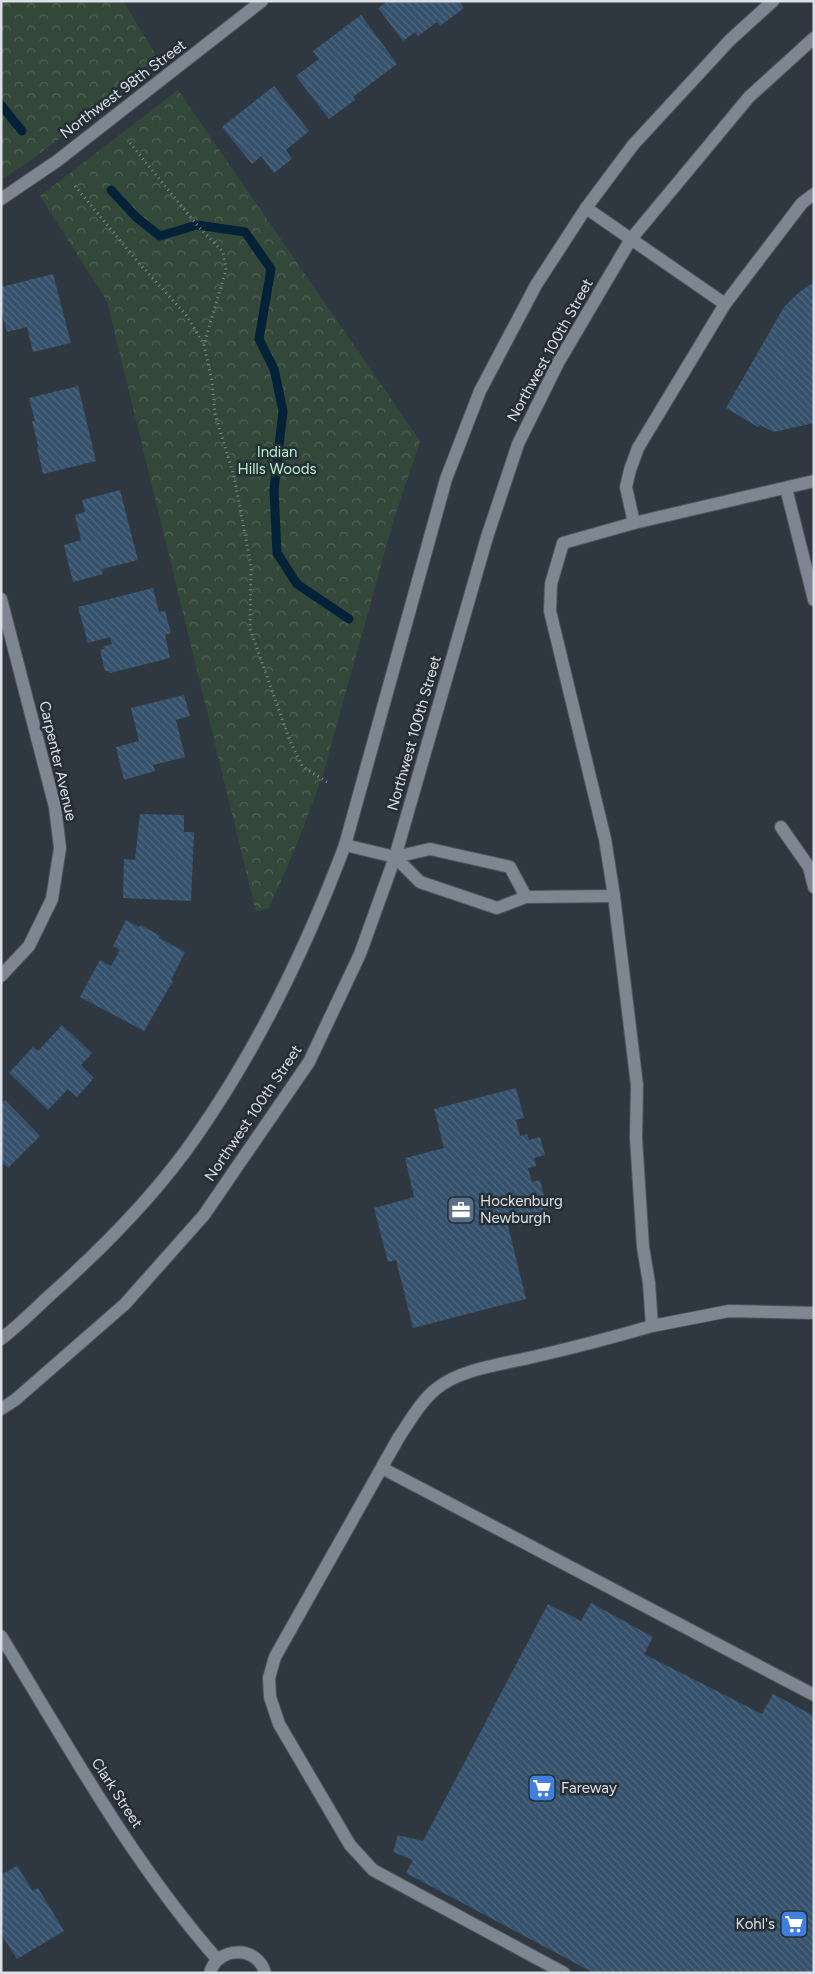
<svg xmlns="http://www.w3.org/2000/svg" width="815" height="1974" font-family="Figtree,sans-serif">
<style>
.forest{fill:url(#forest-crowns)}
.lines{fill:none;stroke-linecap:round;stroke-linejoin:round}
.stream{stroke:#032237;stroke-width:9}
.building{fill:url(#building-back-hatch)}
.lane-casing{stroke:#4e555c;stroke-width:14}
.street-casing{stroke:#4e555c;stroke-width:14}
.secondary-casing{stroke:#4e555c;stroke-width:14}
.path{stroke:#838a91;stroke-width:3;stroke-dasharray:1 4;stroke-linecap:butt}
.lane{stroke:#7e8791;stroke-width:12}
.street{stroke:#7e8791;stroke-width:12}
.secondary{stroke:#7e8791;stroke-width:12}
.labels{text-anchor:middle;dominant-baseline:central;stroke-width:5;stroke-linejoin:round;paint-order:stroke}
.street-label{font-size:15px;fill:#dbe0e6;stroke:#252e36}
.park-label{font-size:15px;fill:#b7f2c6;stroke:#252e36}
.poi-label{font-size:15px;fill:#dbe0e6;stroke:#252e36;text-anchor:start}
</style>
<defs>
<pattern id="forest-crowns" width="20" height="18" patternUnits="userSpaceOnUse" patternTransform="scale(1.25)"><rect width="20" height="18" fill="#344839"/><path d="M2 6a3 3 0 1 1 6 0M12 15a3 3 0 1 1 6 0" fill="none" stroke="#516256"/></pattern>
<pattern id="building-back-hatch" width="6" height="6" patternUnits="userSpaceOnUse" patternTransform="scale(1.25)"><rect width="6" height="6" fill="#35516b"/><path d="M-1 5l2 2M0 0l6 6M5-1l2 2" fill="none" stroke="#526a80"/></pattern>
</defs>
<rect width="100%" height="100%" fill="#2f3840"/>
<g class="forest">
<polygon points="1,1 123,1 160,62 31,160 1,180"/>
<path d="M178 90 420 441 394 519 323 774C307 820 289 864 269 908L256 912 107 301 40 196Z"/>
</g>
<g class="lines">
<g class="stream">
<polyline points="1,105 22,131"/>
<polyline points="111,190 136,217 160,236 197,225 245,232 271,269 259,339 274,369 283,411 274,490 277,553 297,584 349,619"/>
</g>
</g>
<g class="building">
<polygon points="388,1 459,1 464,8 440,26 437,22 418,36 415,32 403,41 378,8"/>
<polygon points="361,15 397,64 353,97 355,100 329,119 296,76 319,59 313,51"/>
<polygon points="274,86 309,131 286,150 292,159 274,173 261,156 252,164 222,127"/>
<polygon points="53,274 71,343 33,352 27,327 7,332 1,309 1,287"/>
<polygon points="814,282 814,423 774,432 760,425 758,427 726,408 784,307 798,293"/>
<polygon points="78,386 96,461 43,474 37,447 38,446 32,421 35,421 29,398"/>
<polygon points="120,490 138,560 102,569 103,574 73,582 64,545 81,540 75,515 85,512 82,500"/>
<polygon points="153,588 159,612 165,611 171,633 165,635 170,658 110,673 109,671 105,671 100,650 104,649 103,647 112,644 110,637 88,643 78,607"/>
<polygon points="184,695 190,716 176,720 185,757 153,765 155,771 124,780 116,747 139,741 131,708"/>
<polygon points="140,814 184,815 184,832 194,832 191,901 123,898 124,859 135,860"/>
<polygon points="126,920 139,927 141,925 160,936 159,938 185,952 171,980 173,981 144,1031 80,997 100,960 111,966 120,950 113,946"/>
<polygon points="62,1025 92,1053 81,1065 94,1078 77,1097 68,1089 48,1110 9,1073 33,1047 38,1051"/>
<polygon points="516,1088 524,1118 516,1120 520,1136 527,1134 529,1140 540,1137 545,1155 534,1158 536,1166 528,1168 532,1182 540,1180 548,1212 507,1222 526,1299 413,1328 396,1260 388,1262 374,1208 414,1197 405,1158 444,1148 434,1109"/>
<polygon points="5,1100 40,1136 8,1168 1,1161 1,1104"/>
<polygon points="591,1603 653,1637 644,1654 762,1714 773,1694 814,1716 814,1973 594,1973 406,1873 413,1860 393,1852 398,1835 423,1841 548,1604 581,1621"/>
<polygon points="17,1866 33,1891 38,1888 64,1931 17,1959 1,1934 1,1931 4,1929 1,1923 1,1875"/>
</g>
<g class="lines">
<defs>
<g id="lane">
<polyline points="586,208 725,304"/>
<polyline points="814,481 634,523 563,543 551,584 550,611 605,839 614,896 637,1085 636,1138 643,1247 649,1283 652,1326 729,1311 814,1313"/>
<polyline points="786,488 814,600"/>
<polyline points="634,523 626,487 630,470 638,448 725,304 802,203 814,194"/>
<polyline points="781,827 809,867 814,887"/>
<polyline points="345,845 395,857 430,849 510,867 526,897"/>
<polyline points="395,857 420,882 497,908 526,897 614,896"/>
<polyline points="382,1468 814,1695"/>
<path d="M564 1973 373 1870 350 1845 279 1724 270 1697 269 1678 275 1657 399 1437C410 1421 421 1401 436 1389 461 1368 506 1364 537 1356 576 1347 614 1337 652 1326"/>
</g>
<g id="street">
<polyline points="1,199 57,161 262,1"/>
<polyline points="1,599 55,807 60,848 52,899 29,946 1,976"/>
<path d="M1 1636C68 1746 132 1862 217 1959"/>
<path d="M210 1973C217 1946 258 1945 265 1973"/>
</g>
<g id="secondary">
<path d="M1 1339C18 1326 33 1311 49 1296 103 1248 156 1195 197 1135 259 1046 307 946 345 845L446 479 480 391 536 285 586 208 633 145 730 40 773 1"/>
<polyline points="1,1409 15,1400 125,1304 204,1215 309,1062 360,954 395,857 487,537 518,444 558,363 631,239 749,97 814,38"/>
</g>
</defs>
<use href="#lane" class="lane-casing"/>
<use href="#street" class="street-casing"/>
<use href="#secondary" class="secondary-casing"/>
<g class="path">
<polyline points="130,143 197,225 223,252 226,270 204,344"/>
<polyline points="75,186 138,262 187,316 204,345 212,381 215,414 234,476 251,566 250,629 290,741 302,766 330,784"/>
</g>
<use href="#lane" class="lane"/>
<use href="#street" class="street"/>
<use href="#secondary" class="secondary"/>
</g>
<defs>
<symbol id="office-square" viewBox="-11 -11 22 22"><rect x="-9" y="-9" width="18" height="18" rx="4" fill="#5c6f8a" stroke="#252e36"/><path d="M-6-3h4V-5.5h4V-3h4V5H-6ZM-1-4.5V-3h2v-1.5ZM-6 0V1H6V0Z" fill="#fff"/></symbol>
<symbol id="supermarket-square" viewBox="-11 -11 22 22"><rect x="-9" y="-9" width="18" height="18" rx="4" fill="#3f7fe0" stroke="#252e36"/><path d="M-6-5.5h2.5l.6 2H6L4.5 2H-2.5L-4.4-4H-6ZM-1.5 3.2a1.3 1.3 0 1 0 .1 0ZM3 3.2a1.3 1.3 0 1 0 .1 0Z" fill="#fff"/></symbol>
</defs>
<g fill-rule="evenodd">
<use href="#office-square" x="445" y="1194" width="32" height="32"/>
<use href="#supermarket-square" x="526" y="1772" width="32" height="32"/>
<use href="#supermarket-square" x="778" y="1908" width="32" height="32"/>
</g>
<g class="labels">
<g class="street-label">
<text transform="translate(123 89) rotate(-37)">Northwest 98th Street</text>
<text transform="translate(550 350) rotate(-61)">Northwest 100th Street</text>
<text transform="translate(414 733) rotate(-74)">Northwest 100th Street</text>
<text transform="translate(58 761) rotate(77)">Carpenter Avenue</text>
<text transform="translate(253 1113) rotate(-56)">Northwest 100th Street</text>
<text transform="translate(117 1793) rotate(57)">Clark Street</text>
</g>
<g class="park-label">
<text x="277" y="452">Indian<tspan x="277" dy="17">Hills Woods</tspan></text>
</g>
<g class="poi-label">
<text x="480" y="1201">Hockenburg<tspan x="480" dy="17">Newburgh</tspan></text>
<text x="561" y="1788">Fareway</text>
<text x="775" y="1924" text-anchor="end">Kohl's</text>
</g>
</g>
<rect width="815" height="1974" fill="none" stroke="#dbe0e6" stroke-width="5"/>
</svg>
